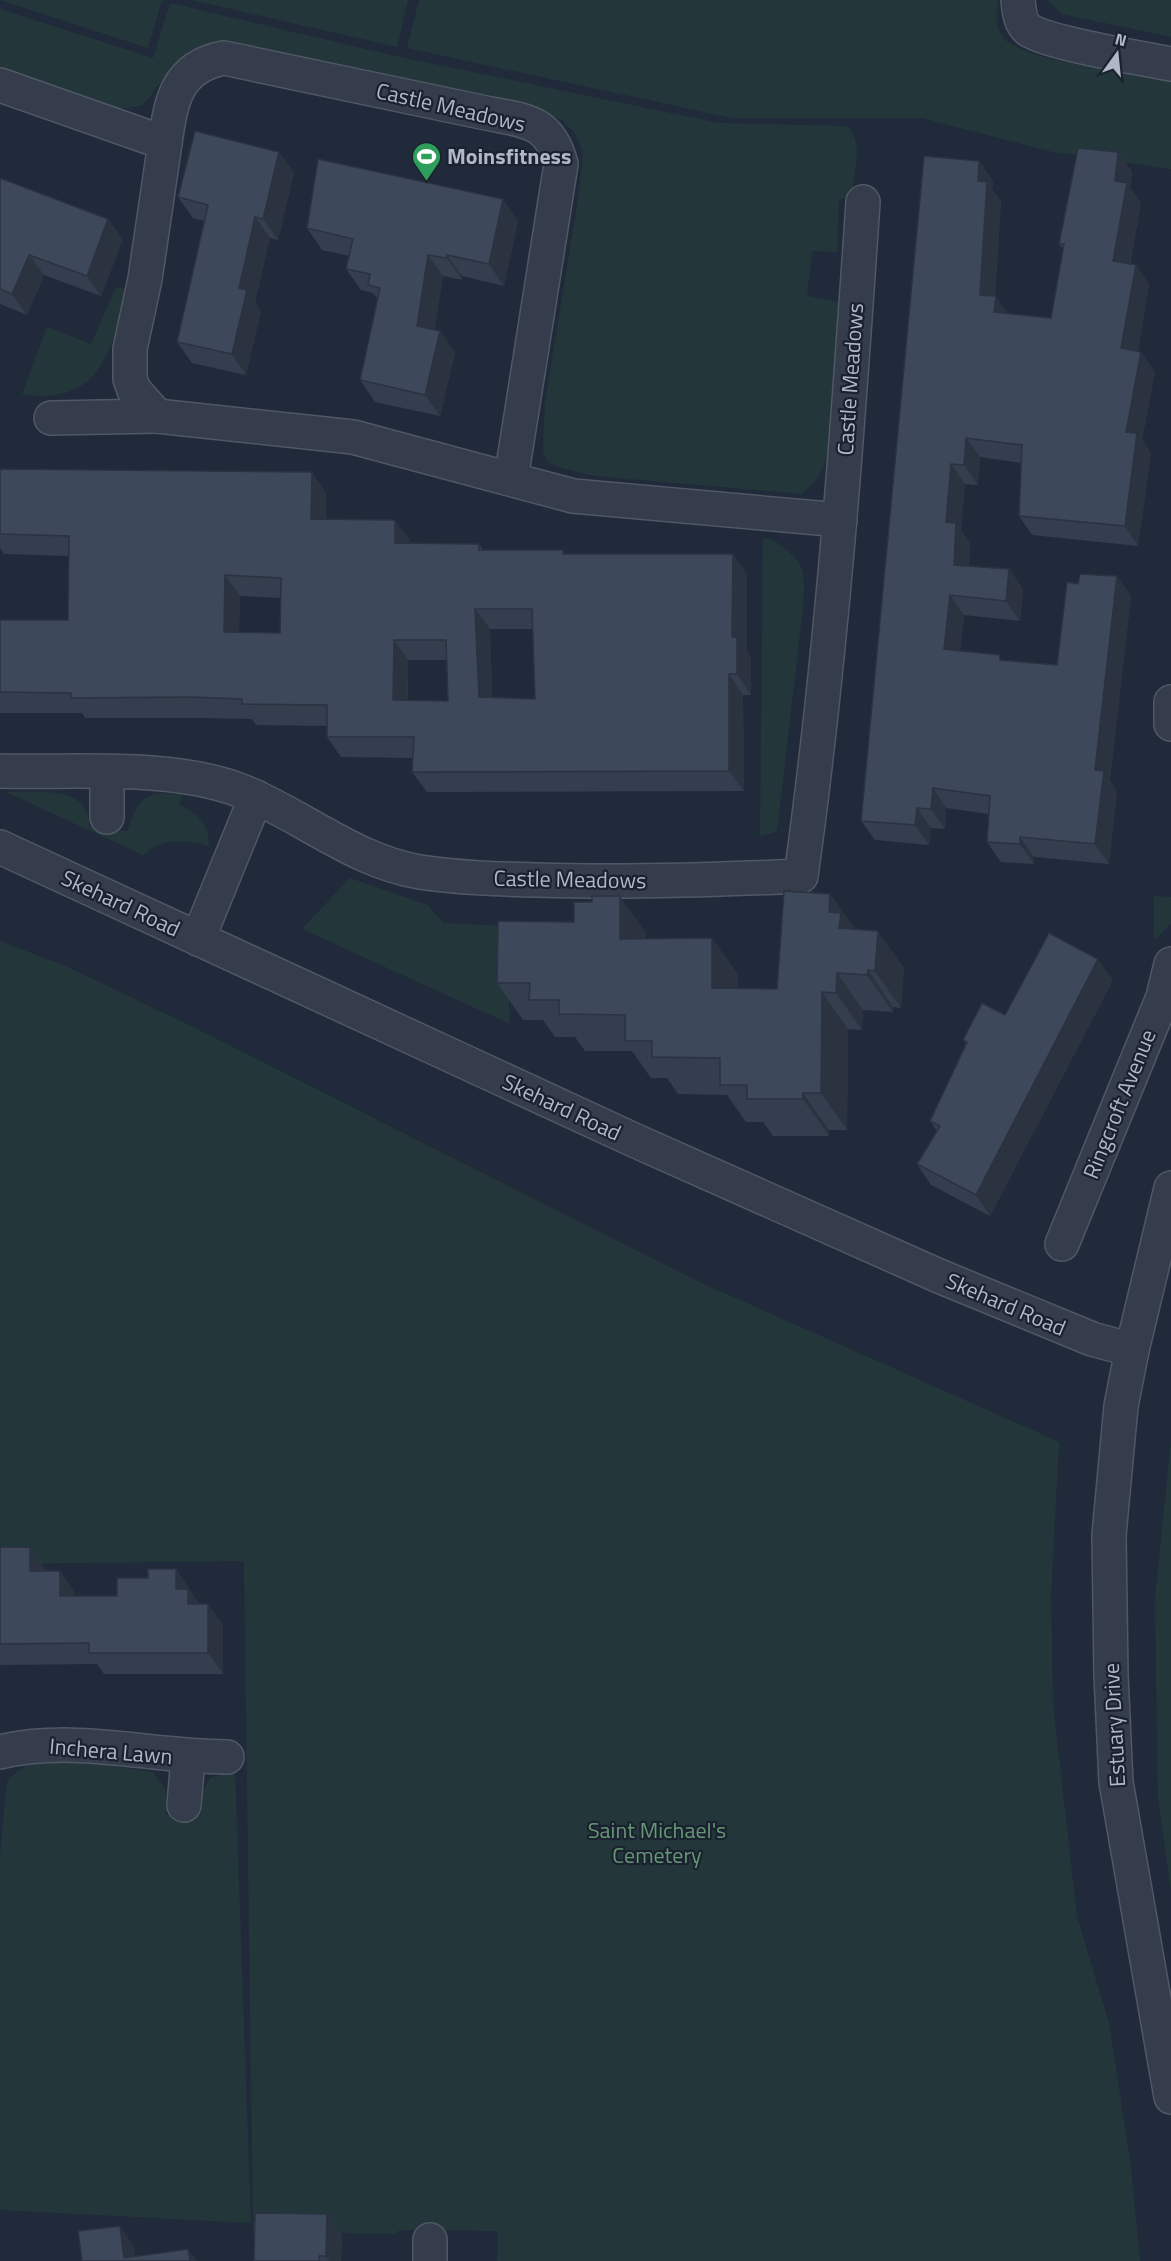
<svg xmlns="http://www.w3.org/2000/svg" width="1171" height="2261" font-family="'Titillium Web',sans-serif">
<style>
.green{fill:#23373b}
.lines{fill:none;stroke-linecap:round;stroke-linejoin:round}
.minor-casing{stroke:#505765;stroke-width:36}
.minor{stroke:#353c4b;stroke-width:33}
.wall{fill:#343e4e;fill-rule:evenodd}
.shaded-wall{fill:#2b3240}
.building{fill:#3d485b;stroke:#2b3240;stroke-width:1.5;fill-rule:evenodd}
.labels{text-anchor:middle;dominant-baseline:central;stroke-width:4.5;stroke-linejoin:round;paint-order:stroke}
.street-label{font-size:22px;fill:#b0b7c7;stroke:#1a212f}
.poi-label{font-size:22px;font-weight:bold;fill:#b0b7c7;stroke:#1a212f;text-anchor:start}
.park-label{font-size:22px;fill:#669875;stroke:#1a212f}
</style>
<rect width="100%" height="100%" fill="#212a3a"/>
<g class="green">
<polygon points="0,0 162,0 148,48"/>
<polygon points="191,0 408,0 397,47"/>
<path d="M419 0H999C996 10 995 27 1002 36 1021 63 1136 72 1171 81V169L1053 152 922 118H732L407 48Z"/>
<polygon points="1048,0 1171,0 1171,37 1062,14"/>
<path d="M170 3 400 57 719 123 847 126C865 142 853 176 851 197L839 200 837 252 812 251 807 296 840 302C836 351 838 418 824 465 820 477 811 487 801 494L595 476 561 468 547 462 543 451 545 402 578 199 583 151 574 132 562 120 538 109 222 43 190 51 174 66 143 105 119 109 0 68V9L153 58Z"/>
<path d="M116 287 127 290C112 351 99 407 22 394L47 327 91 344Z"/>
<path d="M763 538C772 539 777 542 784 548 808 565 804 580 803 607L778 823 776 832 760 836Z"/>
<path d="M6 792C35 792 91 785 89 826L128 831C138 797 146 790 183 795L179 804C198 814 210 824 209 846 183 840 165 837 143 855Z"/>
<polygon points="350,878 428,905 443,923 505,926 510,1024 302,929"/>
<polygon points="1154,896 1171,897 1171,923 1156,939 1154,938"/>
<polygon points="0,941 68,967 193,1027 695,1280 1059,1442 1051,1596 1053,1703 1077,1917 1109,2023 1131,2167 1140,2261 497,2261 498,2231 400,2230 395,2234 253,2232 244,1561 0,1564"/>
<polygon points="1171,1441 1171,1890 1158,1798 1155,1600"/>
<path d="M68 1759 153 1772 166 1790V1815H201L203 1792 210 1778 235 1770 251 2223 0 2210V1857L7 1782C23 1761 43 1761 68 1759Z"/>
</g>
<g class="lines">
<defs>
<g id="minor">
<path d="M1018 0C1019 10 1020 24 1029 30 1050 44 1142 58 1171 64"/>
<polyline points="0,85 165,143 145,279 130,349 130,379 134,390 157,416 353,437 573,496 840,520"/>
<path d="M165 143C171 101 176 67 224 58L481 112C523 121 549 118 561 164L511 479"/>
<polyline points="51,418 157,416"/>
<polyline points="1171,702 1171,724"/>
<path d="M0 771C74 773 170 764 239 790 301 814 353 861 420 872 459 878 499 879 538 880 626 883 714 880 801 876 832 653 848 427 863 202"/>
<polyline points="107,773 107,817"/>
<polyline points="0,847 636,1141 939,1276 1092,1339 1132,1350"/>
<polyline points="198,939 256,797"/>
<polyline points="1171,1188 1132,1350 1121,1406 1109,1535 1111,1675 1116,1782 1171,2097"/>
<polyline points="1062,1244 1163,997 1171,964"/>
<path d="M0 1752C77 1734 149 1757 227 1757"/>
<polyline points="184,1805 188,1758"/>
<polyline points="430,2240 430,2261"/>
</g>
</defs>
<use href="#minor" class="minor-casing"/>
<use href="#minor" class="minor"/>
</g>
<g class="wall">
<polygon points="279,152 294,173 278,240 270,238 255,302 261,311 246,375 192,363 177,342 204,221 193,218 178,197"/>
<polygon points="1118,152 1132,172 1130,188 1141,203 1130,264 1136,265 1149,284 1138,351 1141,352 1155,372 1142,440 1151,453 1138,546 1032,535 1019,516 1021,463 980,457 978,485 965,484 961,530 970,543 969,566 1009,569 1023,589 1020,621 964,615 960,651 1004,660 1057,665 1078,584 1117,576 1131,596 1110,780 1117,791 1109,864 1034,857 1034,864 1001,862 987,842 989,814 946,808 945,829 931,828 929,845 875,840 861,821 979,161 993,181 992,189 1001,201 995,296 1007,313 1051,318 1063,249 1059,244"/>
<polygon points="0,178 123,239 101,296 44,275 27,315 0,304"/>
<polygon points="518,221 504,286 462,276 462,280 443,276 434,330 440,331 455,353 440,416 375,402 360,380 378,299 373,293 361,290 346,269 349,256 322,250 307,228"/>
<path d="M0 469 312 472 326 493V519L410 540V543L479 544 483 550H563L565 554H733L747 574V651L751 657V695H743L744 791 427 792 412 772 413 758 341 757 327 737V726L256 725 252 719 204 718H85L82 713H0V620H68L69 556 4 554 0 548ZM240 596 281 598 280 633H239ZM490 629H533L535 699 492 698ZM408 660H447L448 701 408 700Z"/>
<polygon points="830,894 855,929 904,968 901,1008 893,1007 893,1012 863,1010 862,1030 848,1029 847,1130 829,1130 829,1136 773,1136 763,1122 746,1122 727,1095 678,1094 667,1078 651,1078 632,1051 585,1051 575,1037 555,1037 543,1020 523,1020 497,983 574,922 646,933 646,939 712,938 738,975 738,988 777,989"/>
<polygon points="1113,980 990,1216 931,1185 917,1164 937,1131 930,1121 966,1044 963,1040 1005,1015"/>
<polygon points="0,1547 30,1547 45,1569 45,1571 60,1571 74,1592 75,1596 117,1596 148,1578 176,1569 199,1604 223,1625 223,1674 104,1674 97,1664 0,1665"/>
<polygon points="327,2214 342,2236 341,2261 254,2261"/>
</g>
<g class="shaded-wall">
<polygon points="279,152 294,173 278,240 263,219"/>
<polygon points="1118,152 1132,172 1130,188 1141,203 1126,281 1113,261 1115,181"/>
<polygon points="979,161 993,181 992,189 1001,201 994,315 980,295 978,181"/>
<polygon points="503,199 518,221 504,286 489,264"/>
<polygon points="255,217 270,238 255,302 261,311 246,375 232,354 239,288"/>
<polygon points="108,219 123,239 101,296 87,276"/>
<polygon points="29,255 44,275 27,315 12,294"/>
<polygon points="428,255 443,276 432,348 417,326"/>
<polygon points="447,255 462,276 462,280 447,258"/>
<polygon points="1136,265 1149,284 1135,368 1121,348"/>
<polygon points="996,296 1009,316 994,312"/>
<polygon points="440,331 455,353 440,416 425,395"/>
<polygon points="1141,352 1155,372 1142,440 1151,453 1138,546 1125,526 1126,432"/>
<polygon points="966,438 980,457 978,485 964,465"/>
<polygon points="951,464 965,484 961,530 970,543 968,585 954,565 946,522"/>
<polygon points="312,472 326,493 326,539 311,519"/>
<polygon points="395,520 410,540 410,564 395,543"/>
<polygon points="733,554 747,574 747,651 751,657 751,695 737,674 732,637"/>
<polygon points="1009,569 1023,589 1020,621 1006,601"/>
<polygon points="225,575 240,596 238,653 224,632"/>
<polygon points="1117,576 1131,596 1110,780 1117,791 1109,864 1095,844 1095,770"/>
<polygon points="950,595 964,615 958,669 944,649"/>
<polygon points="475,609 490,629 493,718 479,697"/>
<polygon points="394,640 408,660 407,720 393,700"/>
<polygon points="729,674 743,695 744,791 729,771"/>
<polygon points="933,788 946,808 945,829 931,809"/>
<polygon points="917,808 931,828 929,845 915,825"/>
<polygon points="1020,837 1034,857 1034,864 1020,844"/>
<polygon points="830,894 856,931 839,928 829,912"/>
<polygon points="620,896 646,933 646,976 620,939"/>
<polygon points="878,931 904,968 901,1008 875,971"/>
<polygon points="712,938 738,975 738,1025 712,988"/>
<polygon points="1098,959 1113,980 990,1216 976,1195"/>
<polygon points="868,970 893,1007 893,1012 867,975"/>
<polygon points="837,973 863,1010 862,1030 836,993"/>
<polygon points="822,992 848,1029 847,1130 821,1093"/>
<polygon points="803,1093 829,1130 829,1136 803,1099"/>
<polygon points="30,1547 45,1569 45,1592 30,1571"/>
<polygon points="176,1569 203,1610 203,1625 176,1589"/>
<polygon points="60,1571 74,1592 75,1617 60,1596"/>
<polygon points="208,1604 223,1625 223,1674 208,1653"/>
<polygon points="327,2214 342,2236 341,2261 329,2261 326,2256"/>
<polygon points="120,2226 134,2246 136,2261 124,2258"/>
<polygon points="188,2249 197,2261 190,2261"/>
</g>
<g class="building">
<polygon points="195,131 279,152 263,219 255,217 239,288 247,290 232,354 177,342 208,205 178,197"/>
<polygon points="1078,148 1118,152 1115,181 1127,183 1113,261 1136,265 1121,348 1141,352 1126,432 1137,433 1125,526 1019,516 1022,445 966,438 964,465 951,464 946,522 956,523 954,565 1009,569 1006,601 950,595 944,649 1000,655 1000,660 1057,665 1067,582 1078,584 1080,574 1117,576 1095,770 1104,771 1095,844 1020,837 1020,844 987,842 990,796 933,788 931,809 917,808 915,825 861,821 924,156 979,161 978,181 987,182 980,295 996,296 994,312 1051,318 1064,244 1059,244"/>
<polygon points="318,159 503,199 489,264 447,255 447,258 428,255 417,326 440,331 425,395 360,380 380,288 368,285 370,274 346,269 353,239 307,228"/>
<polygon points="0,178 108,219 87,276 29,255 12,294 0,289"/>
<path d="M0 469 312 472 311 519 395 520V543L479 544V550H563V554H733L732 637H737V674H729V771L412 772 414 737H327V705L242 704V699L190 697 71 698V693L0 692V620H68L69 536 0 534ZM225 575 281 578 280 633 224 632ZM475 609H532L535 699 479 697ZM394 640H446L448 701 393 700Z"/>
<polygon points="784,891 830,894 829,912 841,913 839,928 878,931 875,971 868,970 867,975 837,973 836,993 822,992 821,1093 803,1093 803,1099 747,1099 747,1085 720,1085 720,1058 652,1057 652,1041 625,1041 625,1015 559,1014 559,1000 529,1000 530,983 497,983 498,921 574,922 574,902 592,902 592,896 620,896 620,939 712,938 712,988 777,989"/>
<polygon points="1049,933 1098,959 976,1195 917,1164 940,1126 930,1121 967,1042 963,1040 982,1003 1005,1015"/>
<polygon points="0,1547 30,1547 30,1571 60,1571 60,1596 117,1596 117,1578 148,1578 148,1569 176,1569 176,1589 188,1589 188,1604 208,1604 208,1653 89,1653 89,1643 0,1644"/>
<polygon points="255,2213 327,2214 326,2256 319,2256 319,2261 254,2261"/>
<polygon points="120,2226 124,2258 188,2249 190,2261 82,2261 78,2231"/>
</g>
<defs>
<symbol id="stadium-pin" viewBox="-11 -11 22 30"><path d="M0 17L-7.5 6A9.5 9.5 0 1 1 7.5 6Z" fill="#2e9e5b" stroke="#1a212f"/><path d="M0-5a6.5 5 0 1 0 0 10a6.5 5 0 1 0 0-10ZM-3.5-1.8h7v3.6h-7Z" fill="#fff"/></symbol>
</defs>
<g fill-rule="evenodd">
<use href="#stadium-pin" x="410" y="140" width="33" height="45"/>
</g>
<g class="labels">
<g class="street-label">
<text transform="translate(451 107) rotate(13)">Castle Meadows</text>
<text transform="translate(850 379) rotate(-86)">Castle Meadows</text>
<text transform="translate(570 879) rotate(1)">Castle Meadows</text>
<text transform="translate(121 903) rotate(25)">Skehard Road</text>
<text transform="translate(1119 1104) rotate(-68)">Ringcroft Avenue</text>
<text transform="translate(562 1107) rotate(25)">Skehard Road</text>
<text transform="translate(1006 1304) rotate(23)">Skehard Road</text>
<text transform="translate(1114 1725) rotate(-93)">Estuary Drive</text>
<text transform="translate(111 1751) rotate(5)">Inchera Lawn</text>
</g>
<g class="poi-label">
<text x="447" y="156">Moinsfitness</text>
</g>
<g class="park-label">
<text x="657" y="1830">Saint Michael's<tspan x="657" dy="25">Cemetery</tspan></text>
</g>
</g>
<g transform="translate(1117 54) rotate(15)" stroke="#1a212f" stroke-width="4.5" paint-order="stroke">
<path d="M0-4.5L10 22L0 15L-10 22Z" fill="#b0b7c7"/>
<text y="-9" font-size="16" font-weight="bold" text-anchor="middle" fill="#b0b7c7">N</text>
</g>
</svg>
